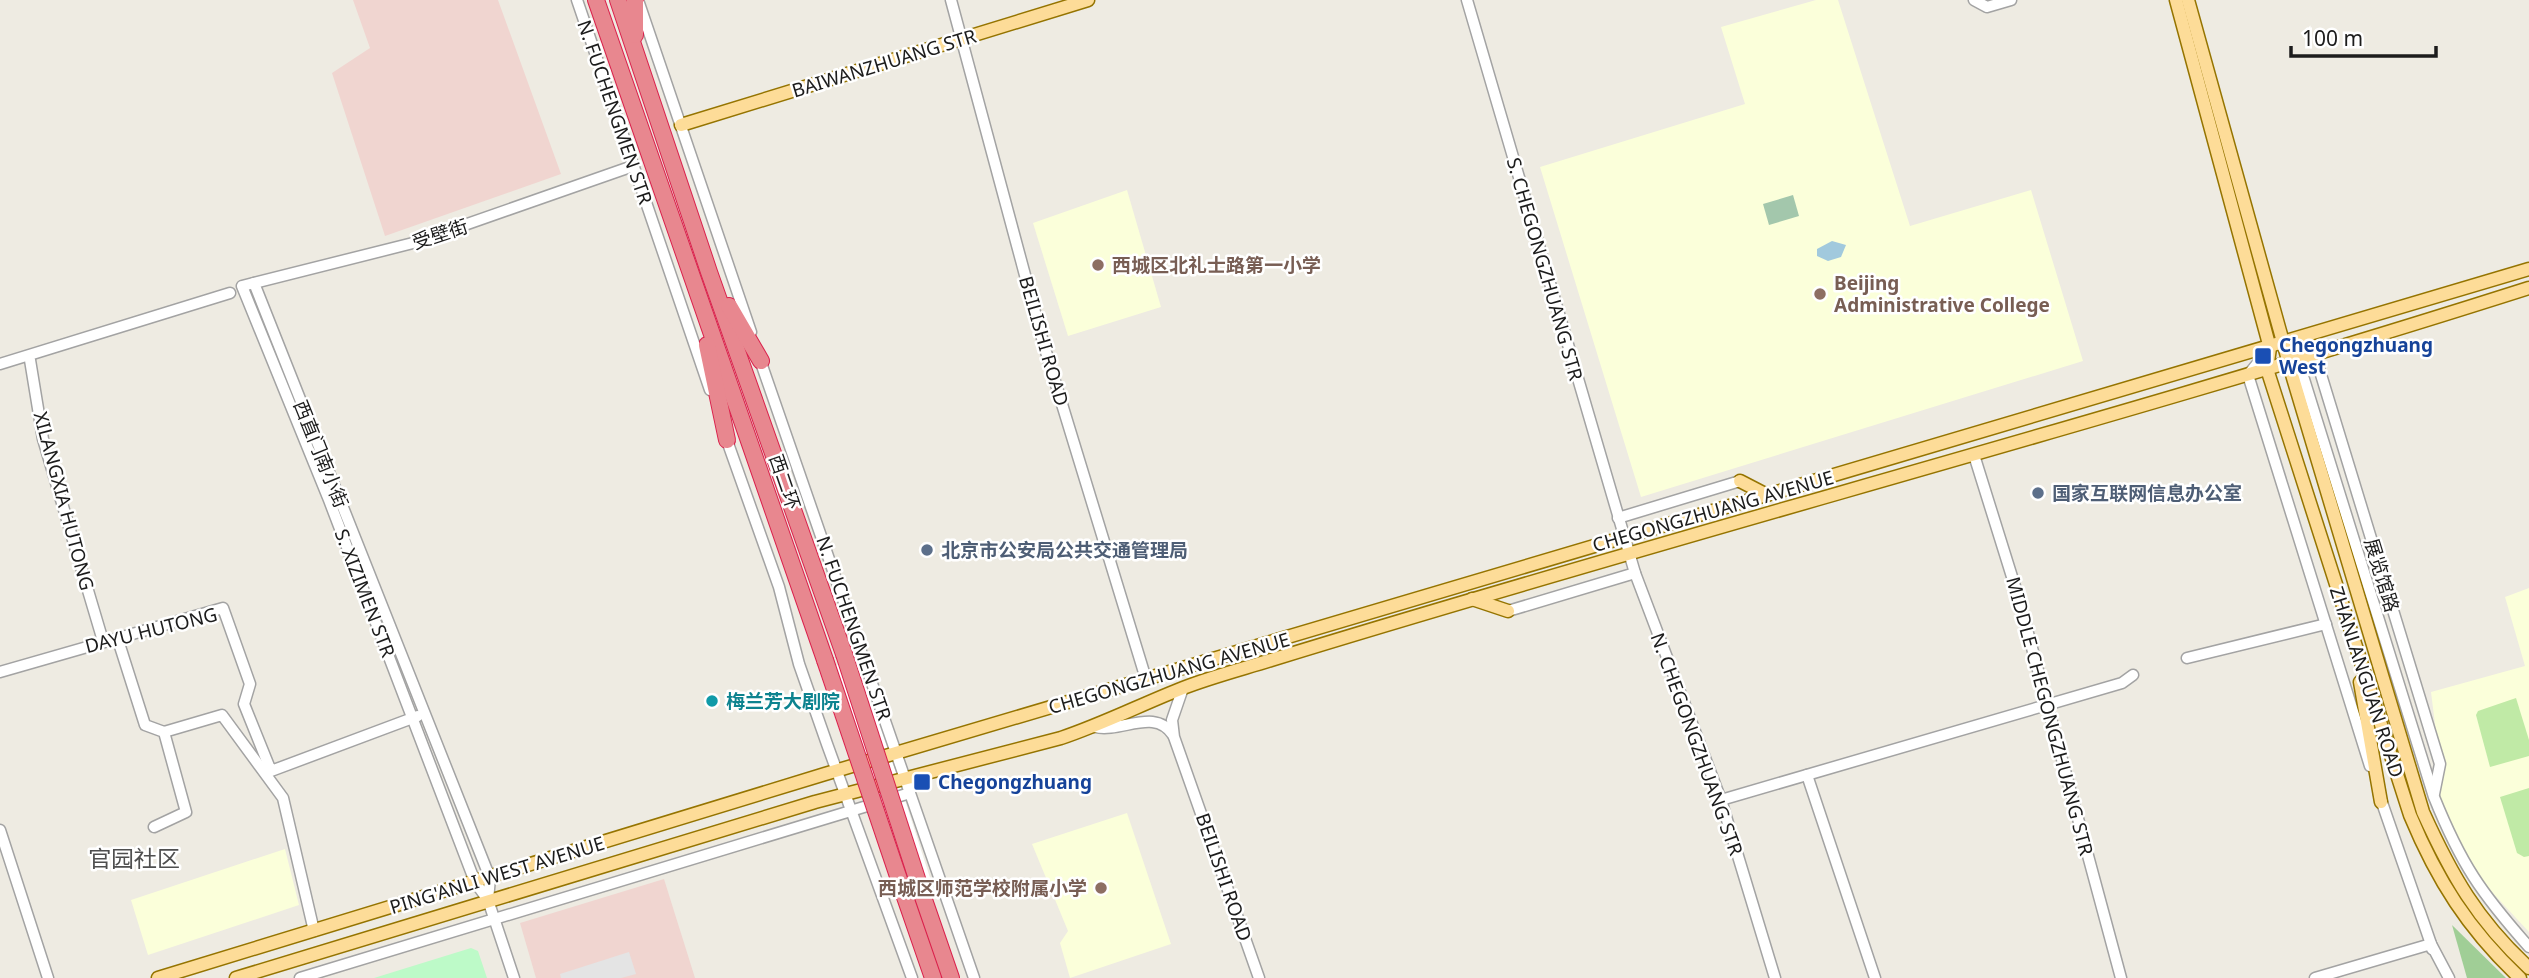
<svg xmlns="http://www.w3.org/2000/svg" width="2529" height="978" font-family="'Noto Sans','Noto Sans SC',sans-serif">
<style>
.commercial{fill:#f0d5d0}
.education{fill:#fbffda}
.grass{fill:#c0eaa6}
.forest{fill:#a0ce96}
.cemetery{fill:#a3c7ac}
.park{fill:#bdfac8}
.parking{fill:#e4e4e4}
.water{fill:#a1c9dd}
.pier{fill:#fff}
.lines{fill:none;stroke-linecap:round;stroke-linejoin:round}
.minor-casing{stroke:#a3a3a3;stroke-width:13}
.major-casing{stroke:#957400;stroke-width:15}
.highway-casing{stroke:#da214c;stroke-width:18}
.minor{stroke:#fff;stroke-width:10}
.major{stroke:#fddc98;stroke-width:12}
.highway{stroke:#e8878f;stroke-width:16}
.highway-bridge-casing{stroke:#da214c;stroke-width:18;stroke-linecap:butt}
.highway-bridge{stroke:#e8878f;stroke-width:16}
.education-dot{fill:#8d6e63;stroke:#fff;stroke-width:2.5}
.transit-dot{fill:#1a4fb4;stroke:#fff;stroke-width:2.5}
.service-dot{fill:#5c6f8a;stroke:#fff;stroke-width:2.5}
.culture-dot{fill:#0f9aa8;stroke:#fff;stroke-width:2.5}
.labels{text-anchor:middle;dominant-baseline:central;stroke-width:5;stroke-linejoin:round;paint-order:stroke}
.street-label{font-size:19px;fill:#1c1c1c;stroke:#fff}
.education-label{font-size:19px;font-weight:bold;fill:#785e54;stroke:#fff;text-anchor:start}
.transit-label{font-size:19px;font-weight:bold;fill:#164399;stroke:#fff;text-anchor:start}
.service-label{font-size:19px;font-weight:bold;fill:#4e5e75;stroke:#fff;text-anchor:start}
.culture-label{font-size:19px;font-weight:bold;fill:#0d838f;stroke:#fff;text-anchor:start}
.quarter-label{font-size:23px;fill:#4f4f4f;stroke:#fff}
</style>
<rect width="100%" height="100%" fill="#eeebe2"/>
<g class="commercial">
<polygon points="353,0 498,0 561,174 385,236 332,73 370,48"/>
<polygon points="664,879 695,978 536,978 520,923"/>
</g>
<g class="education">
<polygon points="1816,0 1838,0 1910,226 2031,190 2083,361 1641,497 1540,167 1745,104 1721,27"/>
<polygon points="1127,190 1161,307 1068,336 1033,223"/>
<polygon points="2529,588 2529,932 2462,860 2434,797 2440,764 2431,692 2525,666 2505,597"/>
<polygon points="1127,813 1171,944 1070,978 1060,943 1068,931 1032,844"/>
<polygon points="285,849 299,905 148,955 131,900"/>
</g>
<g class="grass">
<polygon points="2516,698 2529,740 2529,756 2490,767 2476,715 2478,711"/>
<polygon points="2529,788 2529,856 2524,857 2517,853 2500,797"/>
</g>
<polygon class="forest" points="2452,925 2506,978 2467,978"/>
<polygon class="cemetery" points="1793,195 1799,216 1769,225 1763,204"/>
<polygon class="park" points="471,948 478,951 487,978 374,978"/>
<polygon class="parking" points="629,952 636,974 621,978 561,978 560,974"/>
<polygon class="water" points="1832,241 1846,245 1841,257 1828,261 1817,256 1817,249"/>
<polygon class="pier" points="859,658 934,890 900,904 819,671"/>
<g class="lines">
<defs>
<g id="minor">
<polyline points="577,0 710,390"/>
<polyline points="951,0 1043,342 1146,679"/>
<polyline points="1467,0 1635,573 1721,800 1775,978"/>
<polyline points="1974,0 1987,7 2011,0"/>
<polyline points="639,3 751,332"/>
<polyline points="254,283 490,878 488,900"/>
<polyline points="2284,344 2315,355 2440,764 2434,794"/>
<polyline points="2270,348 2248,375 2370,766"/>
<path d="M2293 354 2298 360 2434 797C2461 864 2481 893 2529 947"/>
<polyline points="759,357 974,978"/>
<polyline points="30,360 43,439 103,641"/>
<polyline points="0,364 230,293"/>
<polyline points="725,435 779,587 799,664 827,744 912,978"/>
<polyline points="1974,455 2018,596 2121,978"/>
<polyline points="1618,518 1740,481"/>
<polyline points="1508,611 1635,573"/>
<polyline points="118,640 145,725 164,732 186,812 154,827"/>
<polyline points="2187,658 2326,624"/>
<polyline points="0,672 223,608 250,684 244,704 271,771 418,716"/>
<polyline points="1183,688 1172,720 1174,737 1259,978"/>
<path d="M1095 727C1122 733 1155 707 1173 735"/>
<polyline points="164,732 222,715 283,798 314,931"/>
<polyline points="1807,775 1875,978"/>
<polyline points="2379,794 2431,944 2449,978"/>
<polyline points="1721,800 2122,683 2133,675"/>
<polyline points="0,830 48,978"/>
<polyline points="300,978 910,793"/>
<polyline points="514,978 488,900 475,882 329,500 242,286 413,243 633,166"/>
<polyline points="2315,978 2431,944 2432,949"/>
</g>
<g id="major">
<path d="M2176 0 2270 348 2267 369 2410 815C2437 880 2468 929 2520 978"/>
<path d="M2188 0 2293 378 2423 812C2452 876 2477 920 2529 968"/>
<polyline points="681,125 1088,0"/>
<polyline points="1740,481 1767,495"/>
<polyline points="1472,599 1508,611"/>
<polyline points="2360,682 2381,802"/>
<polyline points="158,978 825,774 2529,269"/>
<path d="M236 978 815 802 1061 738C1103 724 1142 704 1183 688 1211 677 1242 669 1271 660 1689 531 2112 421 2529 288"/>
</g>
<g id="highway">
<polyline points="596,0 825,660"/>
<polyline points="618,0 709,272 844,654"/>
<polyline points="635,0 635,35"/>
<polyline points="729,306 761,361"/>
<polyline points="707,345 727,440"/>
<polyline points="921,891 951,978"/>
<polyline points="905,897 933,978"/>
</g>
</defs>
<use href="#minor" class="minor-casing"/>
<use href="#major" class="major-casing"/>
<use href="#highway" class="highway-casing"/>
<use href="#minor" class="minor"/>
<use href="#major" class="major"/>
<use href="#highway" class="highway"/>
<defs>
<g id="highway-bridge">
<polyline points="844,654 921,891"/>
<polyline points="825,660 905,897"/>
</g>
</defs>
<use href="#highway-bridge" class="highway-bridge-casing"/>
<use href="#highway-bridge" class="highway-bridge"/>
</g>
<g class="education-dot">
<circle cx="1098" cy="265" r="7"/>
<circle cx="1820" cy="294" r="7"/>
<circle cx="1101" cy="888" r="7"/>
</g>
<g class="transit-dot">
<rect x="2254" y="347" width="18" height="18" rx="3.5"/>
<rect x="913" y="773" width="18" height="18" rx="3.5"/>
</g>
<g class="service-dot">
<circle cx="2038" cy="493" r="7"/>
<circle cx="927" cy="550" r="7"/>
</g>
<circle class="culture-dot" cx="712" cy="701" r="7"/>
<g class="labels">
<g class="street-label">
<text transform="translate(884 63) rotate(-17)">BAIWANZHUANG STR</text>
<text transform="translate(615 112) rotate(71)">N. FUCHENGMEN STR</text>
<text transform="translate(440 234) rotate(-18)">受壁街</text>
<text transform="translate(1545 269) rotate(74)">S. CHEGONGZHUANG STR</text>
<text transform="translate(1044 341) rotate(74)">BEILISHI ROAD</text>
<text transform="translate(321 454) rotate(68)">西直门南小街</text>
<text transform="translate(785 482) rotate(71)">西二环</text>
<text transform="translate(64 501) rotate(75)">XILANGXIA HUTONG</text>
<text transform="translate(1713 511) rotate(-16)">CHEGONGZHUANG AVENUE</text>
<text transform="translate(2382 575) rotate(73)">展览馆路</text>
<text transform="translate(365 593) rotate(69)">S. XIZIMEN STR</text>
<text transform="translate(854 628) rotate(71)">N. FUCHENGMEN STR</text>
<text transform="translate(151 630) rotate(-14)">DAYU HUTONG</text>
<text transform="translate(1169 673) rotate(-16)">CHEGONGZHUANG AVENUE</text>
<text transform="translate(2367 682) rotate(72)">ZHANLANGUAN ROAD</text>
<text transform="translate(2050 716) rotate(75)">MIDDLE CHEGONGZHUANG STR</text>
<text transform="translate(1697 744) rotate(70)">N. CHEGONGZHUANG STR</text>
<text transform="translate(497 875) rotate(-17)">PING'ANLI WEST AVENUE</text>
<text transform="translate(1224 877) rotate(71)">BEILISHI ROAD</text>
</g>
<g class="education-label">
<text x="1112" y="265">西城区北礼士路第一小学</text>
<text x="1834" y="283">Beijing<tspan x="1834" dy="22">Administrative College</tspan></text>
<text x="1087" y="888" text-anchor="end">西城区师范学校附属小学</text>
</g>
<g class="transit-label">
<text x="2279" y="345">Chegongzhuang<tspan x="2279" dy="22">West</tspan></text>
<text x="938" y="782">Chegongzhuang</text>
</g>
<g class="service-label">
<text x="2052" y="493">国家互联网信息办公室</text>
<text x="941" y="550">北京市公安局公共交通管理局</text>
</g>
<g class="culture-label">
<text x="726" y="701">梅兰芳大剧院</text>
</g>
<g class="quarter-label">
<text x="134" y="858">官园社区</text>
</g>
</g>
<path d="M2291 46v10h145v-10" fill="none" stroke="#1c1c1c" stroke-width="3.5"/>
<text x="2302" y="46" font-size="21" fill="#1c1c1c" stroke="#ffffff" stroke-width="5" paint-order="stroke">100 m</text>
</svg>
